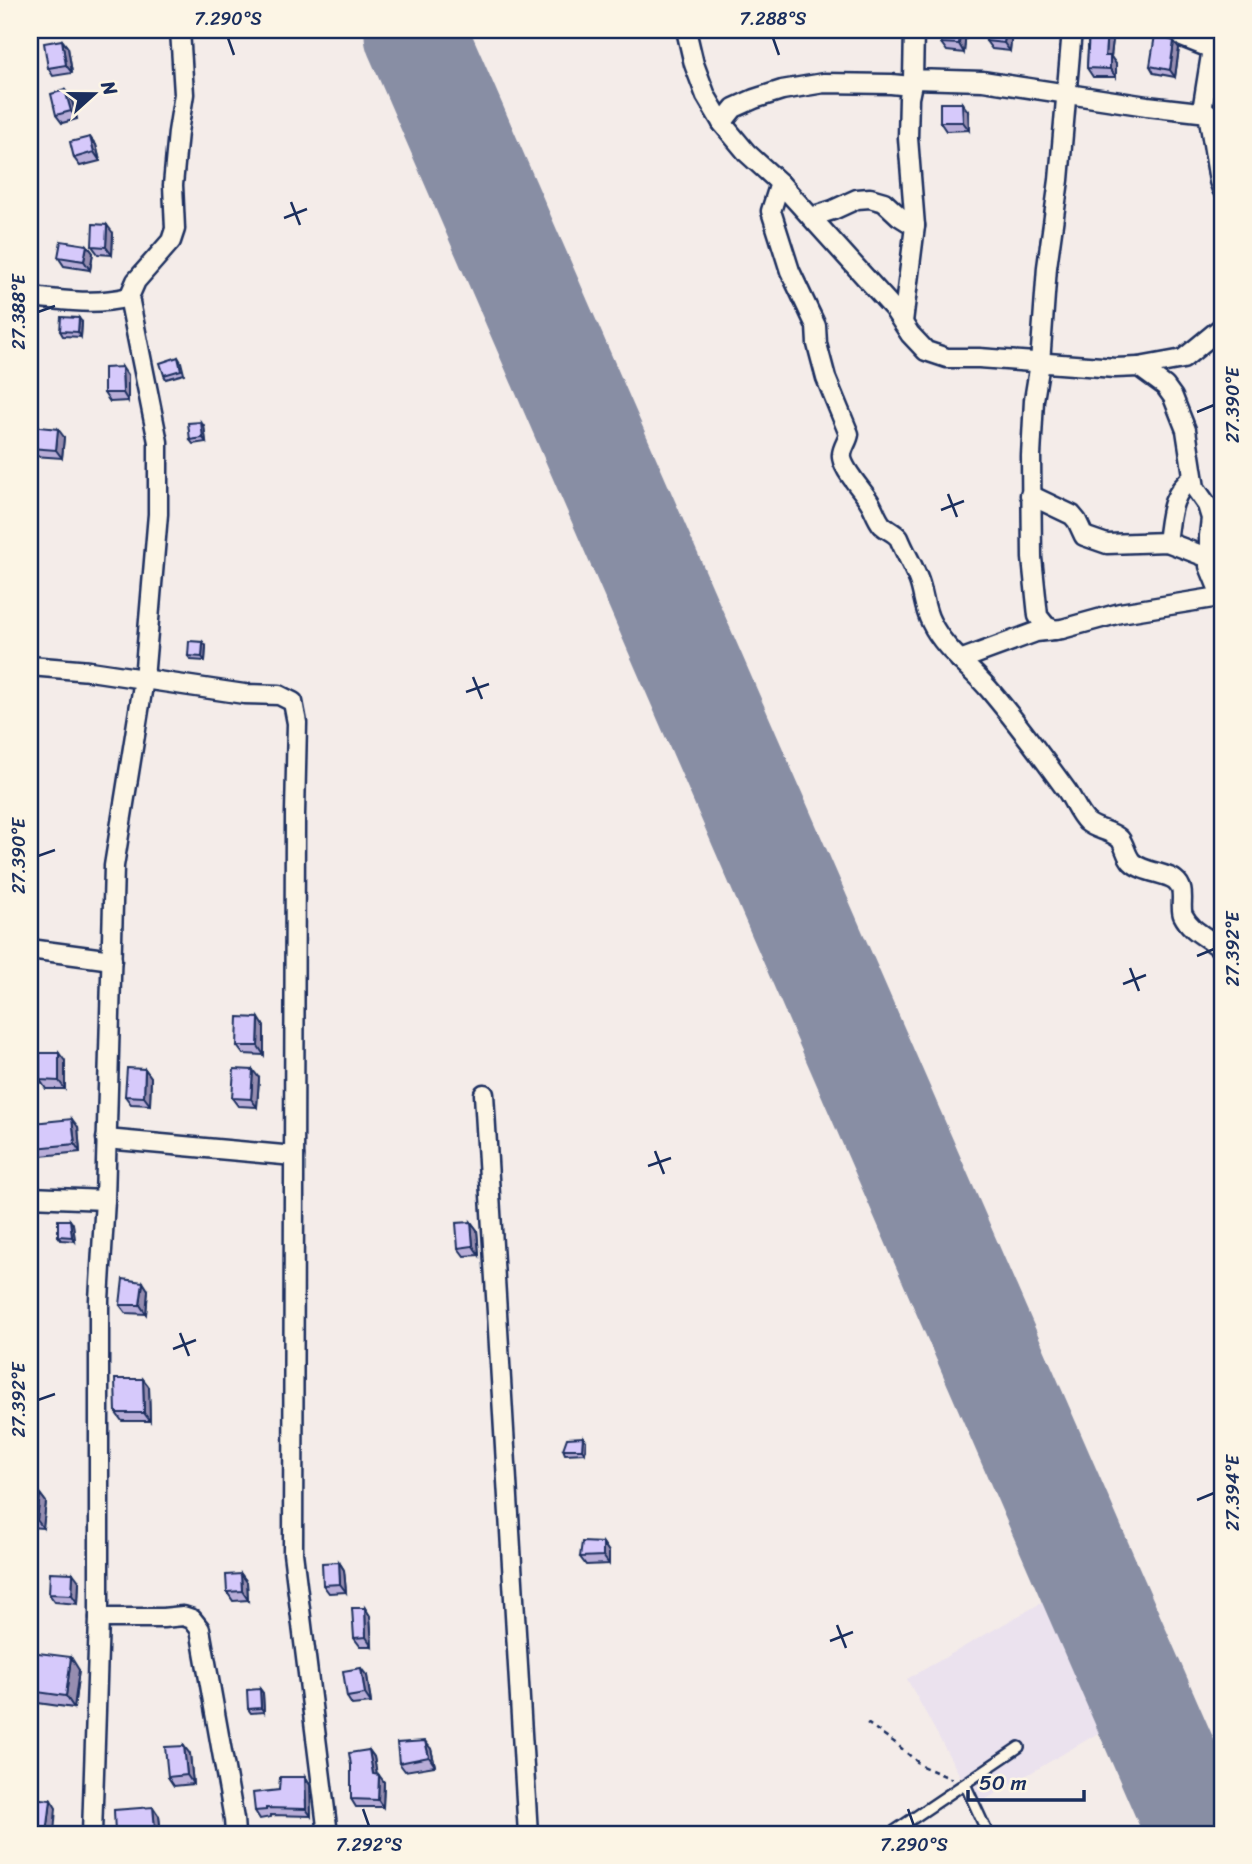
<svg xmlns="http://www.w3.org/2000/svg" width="1252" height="1864" font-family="Sriracha,sans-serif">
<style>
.built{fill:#ebe2ee}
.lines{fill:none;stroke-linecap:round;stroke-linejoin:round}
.runway{stroke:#888ea4;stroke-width:103}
.service-casing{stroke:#1b2f5e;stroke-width:14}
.minor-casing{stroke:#1b2f5e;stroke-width:23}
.path{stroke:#1b2f5e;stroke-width:2.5;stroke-dasharray:5 5;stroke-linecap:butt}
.service{stroke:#fcf5e5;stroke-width:9}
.minor{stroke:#fcf5e5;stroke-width:18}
.wall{fill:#b8add8;stroke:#1b2f5e;stroke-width:2}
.shaded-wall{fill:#968db0;stroke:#1b2f5e;stroke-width:2}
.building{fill:#d6c9fb;stroke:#1b2f5e;stroke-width:2}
.ticks{fill:none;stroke:#1b2f5e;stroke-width:2.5}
.neatline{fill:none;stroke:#1b2f5e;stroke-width:2.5}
.ticks-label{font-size:18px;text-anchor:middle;fill:#1b2f5e}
</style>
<rect width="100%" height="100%" fill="#f4ece9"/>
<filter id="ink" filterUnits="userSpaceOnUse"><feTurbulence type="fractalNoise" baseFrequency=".0143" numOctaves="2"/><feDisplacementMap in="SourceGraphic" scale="14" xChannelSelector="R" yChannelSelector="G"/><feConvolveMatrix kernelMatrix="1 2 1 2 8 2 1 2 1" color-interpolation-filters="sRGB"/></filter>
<g filter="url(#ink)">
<polygon class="built" points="1064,1590 1122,1719 976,1805 907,1679"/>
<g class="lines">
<polyline class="runway" points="416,35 1199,1834"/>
<defs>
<g id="service">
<polyline points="965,1784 988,1834"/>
<polyline points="890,1834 1019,1747"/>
</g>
<g id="minor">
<polyline points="686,30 694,64 706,96 722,123 747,153 780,183 893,308 910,334 926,351 947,358 979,358 1115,368 1139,367 1165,386 1173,397 1186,430 1195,488 1207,505 1211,518 1209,536 1209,566 1220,593 1222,595"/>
<polyline points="914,30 913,79 983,81 1147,106 1208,113 1219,181 1222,189"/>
<polyline points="1164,30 1212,49 1221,55"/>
<polyline points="913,79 909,98 908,138 915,226"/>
<polyline points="1202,111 1215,30"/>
<polyline points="722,123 734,108 754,99 782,90 824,83 891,84 911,86"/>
<path d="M780 183 771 211 790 271 816 326 817 344 826 378 849 434C848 441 843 446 842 454 840 467 862 489 869 501 874 508 876 518 882 525 887 530 894 532 899 538 905 553 914 567 919 581 924 595 924 609 931 622 945 651 973 669 993 694 1019 725 1043 758 1067 791 1074 801 1078 813 1087 822 1096 830 1111 830 1120 839 1125 845 1126 856 1132 862 1142 872 1166 873 1175 880 1187 889 1179 905 1183 915 1192 933 1209 937 1222 950"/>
<polyline points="811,217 833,210 857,199 870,198 884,202 899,216 915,226 903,322"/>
<path d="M30 297C67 300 92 306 129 297"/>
<polyline points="1139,367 1183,359 1222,327"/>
<polyline points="1030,495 1072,515 1077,521 1084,536 1107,544 1167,542 1209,558"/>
<path d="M1167 542C1171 515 1170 495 1193 477"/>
<polyline points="1055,630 1046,626 1038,616 1032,558 1031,456 1034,400 1040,363 1047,267 1059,180 1072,30"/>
<polyline points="960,660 1036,632 1062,629 1120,613 1213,598 1220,593"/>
<polyline points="30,666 90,671 244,694 279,695 293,702 297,723 295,814 293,1553 328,1834"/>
<polyline points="30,949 112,960"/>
<polyline points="484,1094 528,1834"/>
<polyline points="106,1139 294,1156"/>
<polyline points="30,1197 105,1200"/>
<polyline points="99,1618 163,1618 183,1616 192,1619 200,1629 234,1819 235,1834"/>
<polyline points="92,1834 99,1618 99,1300 105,1200 114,866 144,679 158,514 158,442 129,297 136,281 171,241 175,229 173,185 178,132 184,94 180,30"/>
</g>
</defs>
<use href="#service" class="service-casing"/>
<use href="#minor" class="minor-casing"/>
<polyline class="path" points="867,1723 894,1742 922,1766 952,1779"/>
<use href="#service" class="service"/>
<use href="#minor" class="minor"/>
</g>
<g class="wall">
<polygon points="942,30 966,30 964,53 947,51 941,43"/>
<polygon points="1012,30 1010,51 992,49 986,41"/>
<polygon points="1089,30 1114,30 1111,57 1116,64 1116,77 1093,77 1087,68"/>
<polygon points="62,40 68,48 72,73 53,76 48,68"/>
<polygon points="1179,48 1175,77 1154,73 1150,66"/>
<polygon points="65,90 71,98 77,119 62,123 56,115"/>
<polygon points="968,111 969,130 946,131 940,122"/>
<polygon points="96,145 100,161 80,166 74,158"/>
<polygon points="113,233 112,255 98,254 92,246"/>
<polygon points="87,245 93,253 90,270 64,266 58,257"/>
<polygon points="82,322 81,337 63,336 60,331"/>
<polygon points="178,357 181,362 184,374 166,379 164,375"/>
<polygon points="128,376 128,401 110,402 104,393"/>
<polygon points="30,385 32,385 37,392 34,424 30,424"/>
<polygon points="30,426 64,437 62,458 34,456 30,449"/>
<polygon points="204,426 206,442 193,444 190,440"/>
<polygon points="206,646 205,661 191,660 188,656"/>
<polygon points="264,1026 264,1055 243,1054 237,1046"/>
<polygon points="65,1061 65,1089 46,1089 40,1080"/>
<polygon points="145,1069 151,1077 150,1105 131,1104 125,1096"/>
<polygon points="259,1078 257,1107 238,1106 232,1098"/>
<polygon points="78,1127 80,1152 41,1156 35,1148"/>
<polygon points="471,1222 477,1230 479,1255 464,1256 458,1248"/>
<polygon points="73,1224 75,1241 61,1240 58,1236"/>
<polygon points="148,1290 146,1314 126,1313 120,1305"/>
<polygon points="143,1379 149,1387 150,1421 122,1421 116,1413"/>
<polygon points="586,1441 585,1453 565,1454 563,1449"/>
<polygon points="30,1493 40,1494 46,1502 43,1528 30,1527"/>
<polygon points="603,1543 609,1552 609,1564 586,1565 580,1557"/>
<polygon points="339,1562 344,1570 346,1592 329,1593 323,1585"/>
<polygon points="241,1574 247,1582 248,1600 233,1601 227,1592"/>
<polygon points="79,1581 78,1604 55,1602 49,1594"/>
<polygon points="365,1608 370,1616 372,1646 360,1646 354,1638"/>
<polygon points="30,1652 79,1670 74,1708 31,1702 30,1700"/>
<polygon points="367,1676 371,1703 352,1705 347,1697"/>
<polygon points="260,1689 263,1693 264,1712 251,1713 248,1709"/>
<polygon points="431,1749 435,1766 405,1771 399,1763"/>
<polygon points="369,1750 374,1757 377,1775 384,1782 383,1807 356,1807 351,1799"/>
<polygon points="190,1754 193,1784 174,1786 168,1777"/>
<polygon points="305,1777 310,1785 311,1816 271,1815 271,1817 260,1819 255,1811 279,1790"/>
<polygon points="159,1816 161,1834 115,1834"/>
</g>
<g class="shaded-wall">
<polygon points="960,30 966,30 964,53 959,44"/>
<polygon points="1006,30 1012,30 1010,51 1004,43"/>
<polygon points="1107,30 1114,30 1111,57 1116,64 1116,77 1110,69 1105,56"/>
<polygon points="62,40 68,48 72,73 66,65"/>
<polygon points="1174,41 1179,48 1175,77 1170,70"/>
<polygon points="65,90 71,98 77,119 71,111"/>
<polygon points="962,103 968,111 969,130 963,122"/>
<polygon points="90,137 96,145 100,161 94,152"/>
<polygon points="107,225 113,233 112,255 106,247"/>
<polygon points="87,245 93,253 90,270 84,261"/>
<polygon points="79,318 82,322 81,337 78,332"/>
<polygon points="122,367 128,376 128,401 123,393"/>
<polygon points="32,385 37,392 34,424 30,417"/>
<polygon points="201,422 204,426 206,442 203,438"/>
<polygon points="58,429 64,437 62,458 56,450"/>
<polygon points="203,642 206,646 205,661 202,657"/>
<polygon points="259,1018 264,1026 264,1055 258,1046"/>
<polygon points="59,1053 65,1061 65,1089 59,1081"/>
<polygon points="145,1069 151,1077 150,1105 144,1097"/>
<polygon points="253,1070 259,1078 257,1107 251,1099"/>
<polygon points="72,1119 78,1127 80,1152 75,1144"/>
<polygon points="70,1220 73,1224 75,1241 72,1237"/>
<polygon points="471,1222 477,1230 479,1255 473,1246"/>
<polygon points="143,1282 148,1290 146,1314 140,1305"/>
<polygon points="143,1379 149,1387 150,1421 144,1413"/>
<polygon points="583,1437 586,1441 585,1453 582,1449"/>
<polygon points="40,1494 46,1502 43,1528 37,1520"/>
<polygon points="603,1543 609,1552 609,1564 603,1556"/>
<polygon points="339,1562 344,1570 346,1592 340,1584"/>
<polygon points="73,1573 79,1581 78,1604 72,1595"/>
<polygon points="241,1574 247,1582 248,1600 242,1591"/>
<polygon points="365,1608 370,1616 372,1646 366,1637"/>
<polygon points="71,1657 79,1670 74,1708 66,1696"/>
<polygon points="361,1668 367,1676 371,1703 365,1694"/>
<polygon points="260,1689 263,1693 264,1712 261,1708"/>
<polygon points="425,1741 431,1749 435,1766 429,1757"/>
<polygon points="184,1746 190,1754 193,1784 187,1775"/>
<polygon points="369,1750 374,1757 378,1782 373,1774"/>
<polygon points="379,1775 384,1782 383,1807 378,1800"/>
<polygon points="305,1777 310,1785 311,1816 306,1809"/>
<polygon points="51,1800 56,1808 54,1834 47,1834"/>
<polygon points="153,1807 159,1816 161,1834 159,1834 155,1829"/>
</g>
<g class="building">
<polygon points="942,30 960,30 959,44 941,43"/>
<polygon points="988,30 1006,30 1004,43 986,41"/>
<polygon points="1089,30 1107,30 1105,56 1110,56 1110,69 1087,68"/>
<polygon points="1155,35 1174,41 1170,70 1150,66"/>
<polygon points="62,40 66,65 48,68 44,43"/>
<polygon points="65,90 71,111 56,115 51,94"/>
<polygon points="940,103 962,103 963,122 940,122"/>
<polygon points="90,137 94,152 74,158 70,142"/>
<polygon points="93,224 107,225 106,247 92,246"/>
<polygon points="61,241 87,245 84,261 58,257"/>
<polygon points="61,317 79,318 78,332 60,331"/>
<polygon points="178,357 181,370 164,375 160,363"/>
<polygon points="122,367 123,393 104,393 104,368"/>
<polygon points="30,385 32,385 30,409"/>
<polygon points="201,422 203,438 190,440 188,423"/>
<polygon points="30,426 58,429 56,450 30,448"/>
<polygon points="189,641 203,642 202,657 188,656"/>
<polygon points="238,1017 259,1018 258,1046 237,1046"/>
<polygon points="40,1053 59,1053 59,1081 40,1080"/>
<polygon points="127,1068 145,1069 144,1097 125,1096"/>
<polygon points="234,1069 253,1070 251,1099 232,1098"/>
<polygon points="72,1119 75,1144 35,1148 33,1123"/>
<polygon points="58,1220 70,1220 72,1237 58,1236"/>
<polygon points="471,1222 473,1246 458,1248 456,1223"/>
<polygon points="123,1279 143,1282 140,1305 120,1305"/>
<polygon points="115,1379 143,1379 144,1413 116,1413"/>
<polygon points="583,1437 582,1449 563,1449 567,1438"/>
<polygon points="30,1493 40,1494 37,1520 30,1519"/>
<polygon points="582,1542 603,1543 603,1556 580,1557"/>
<polygon points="339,1562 340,1584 323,1585 322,1563"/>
<polygon points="50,1572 73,1573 72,1595 49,1594"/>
<polygon points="241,1574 242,1591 227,1592 226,1575"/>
<polygon points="352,1608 365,1608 366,1637 354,1638"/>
<polygon points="30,1652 71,1657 66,1696 30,1691"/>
<polygon points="361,1668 365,1694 347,1697 343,1671"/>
<polygon points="260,1689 261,1708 248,1709 247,1690"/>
<polygon points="425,1741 429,1757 399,1763 397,1743"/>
<polygon points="184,1746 187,1775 168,1777 165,1747"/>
<polygon points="369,1750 373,1774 379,1775 378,1800 351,1799 351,1765 349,1753"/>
<polygon points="280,1777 305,1777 306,1809 266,1808 266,1810 255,1811 253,1793 279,1790"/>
<polygon points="30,1798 51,1800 47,1834 30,1834"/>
<polygon points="153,1807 155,1829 136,1831 136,1834 115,1834 114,1810"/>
</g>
</g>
<path class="ticks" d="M228 38 234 55M773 38 779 55M291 202 300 225M284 218 307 209M38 312 55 306M1197 412 1214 405M948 494 957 517M941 510 964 501M473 677 482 699M466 692 489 684M38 856 55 850M1197 956 1214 949M1130 968 1139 991M1123 984 1146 975M655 1151 664 1174M648 1166 671 1158M180 1333 189 1356M173 1349 196 1340M38 1400 55 1394M1197 1500 1214 1493M837 1625 846 1648M830 1641 853 1632M363 1809 369 1826M908 1809 914 1826"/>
<rect width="1252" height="1864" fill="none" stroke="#fcf5e5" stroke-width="77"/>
<g transform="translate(94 94) rotate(69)" stroke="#fcf5e5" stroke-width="5" paint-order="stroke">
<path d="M0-5L12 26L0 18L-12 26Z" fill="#1b2f5e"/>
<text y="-10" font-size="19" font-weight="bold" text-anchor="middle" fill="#1b2f5e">N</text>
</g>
<path d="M968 1790v10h116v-10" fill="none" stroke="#1b2f5e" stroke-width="3.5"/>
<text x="979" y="1790" font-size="21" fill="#1b2f5e" stroke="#fcf5e5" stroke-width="5" paint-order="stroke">50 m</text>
<rect x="38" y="38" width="1176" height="1788" class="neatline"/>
<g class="ticks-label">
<text x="228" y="25">7.290°S</text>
<text x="773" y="25">7.288°S</text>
<text transform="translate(19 312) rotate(-90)" y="6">27.388°E</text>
<text transform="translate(1233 405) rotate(-90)" y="6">27.390°E</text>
<text transform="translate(19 856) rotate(-90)" y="6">27.390°E</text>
<text transform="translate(1233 949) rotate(-90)" y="6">27.392°E</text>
<text transform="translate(19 1400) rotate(-90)" y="6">27.392°E</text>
<text transform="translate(1233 1493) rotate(-90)" y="6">27.394°E</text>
<text x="369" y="1851">7.292°S</text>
<text x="914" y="1851">7.290°S</text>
</g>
</svg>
